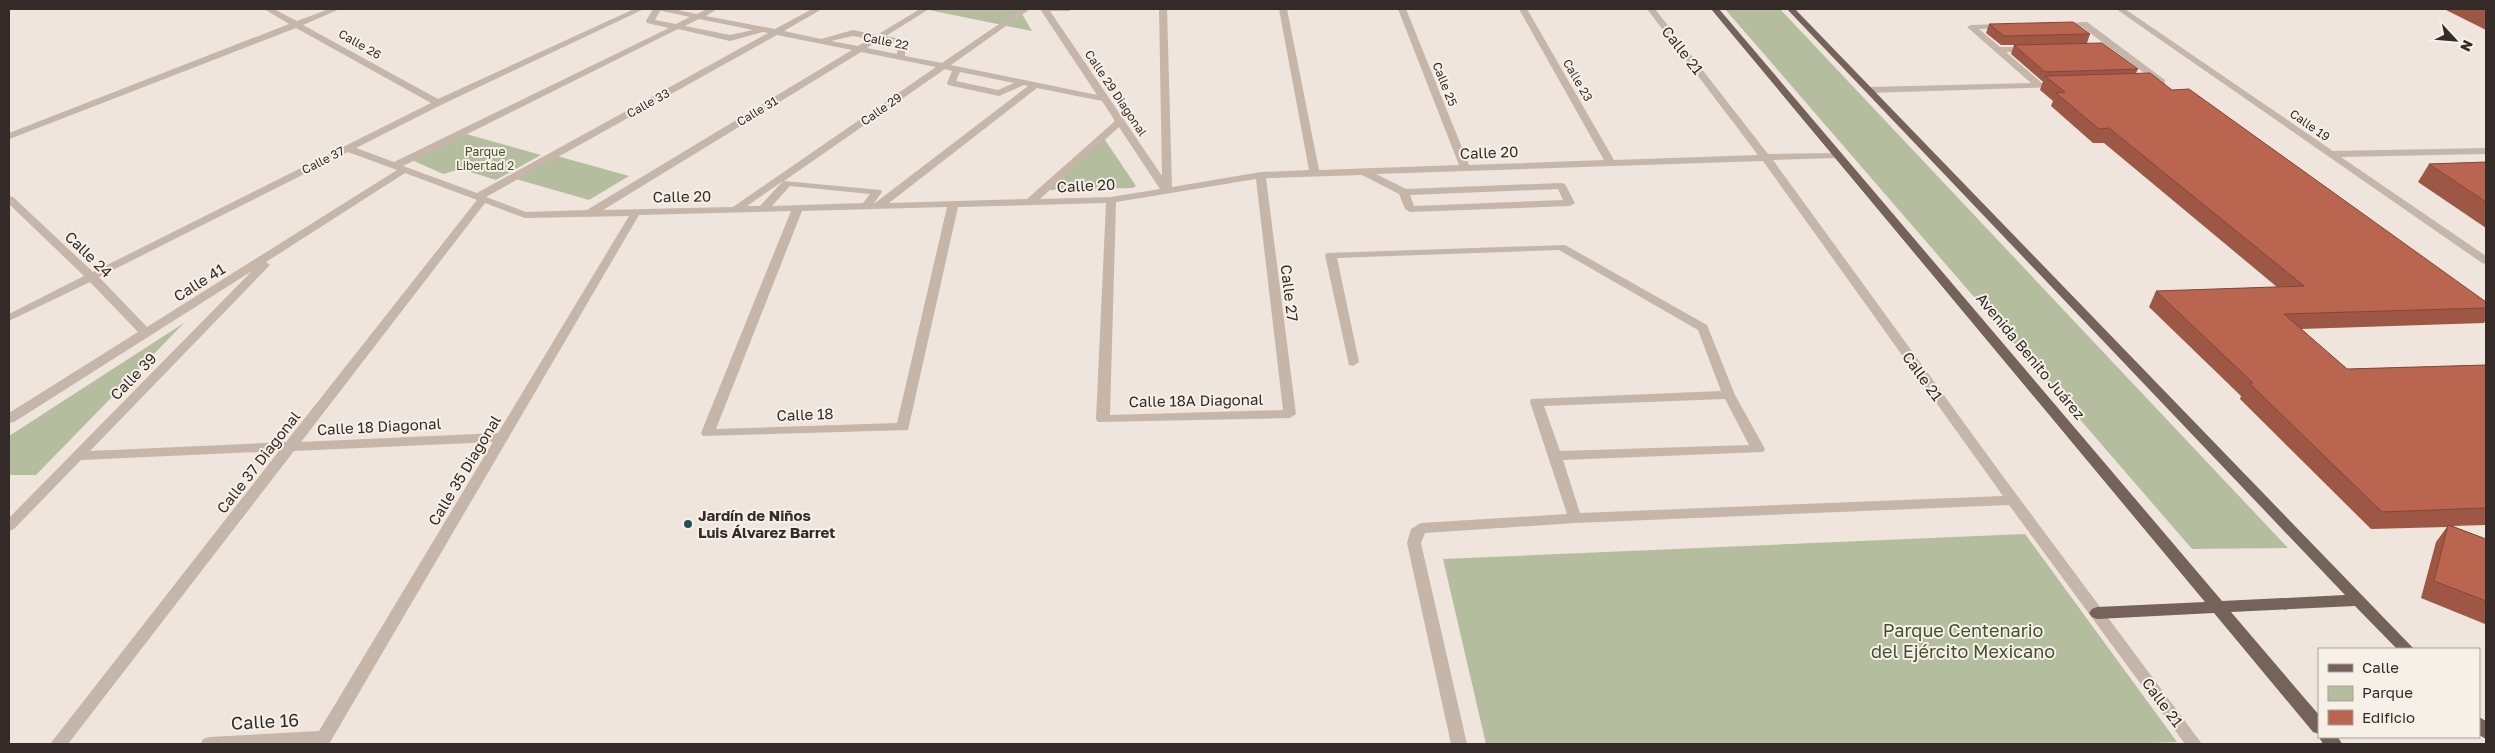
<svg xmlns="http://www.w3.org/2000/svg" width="2495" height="753" font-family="'Golos Text',sans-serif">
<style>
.green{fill:#b4bd9e}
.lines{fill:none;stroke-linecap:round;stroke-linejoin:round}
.minor{fill:#c6b5a9;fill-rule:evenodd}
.major{fill:#74625b;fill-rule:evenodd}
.wall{fill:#9f5745}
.building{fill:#b96550;stroke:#824738}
.poi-dot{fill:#225051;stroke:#f7f0e8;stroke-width:2}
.labels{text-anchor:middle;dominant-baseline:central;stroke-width:4;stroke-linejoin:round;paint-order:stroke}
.far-street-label{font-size:12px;fill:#342b28;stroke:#f7f0e8}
.far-park-label{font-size:12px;fill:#45502f;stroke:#f7f0e8}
.street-label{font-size:15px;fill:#342b28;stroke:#f7f0e8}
.poi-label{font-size:15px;font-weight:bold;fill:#342b28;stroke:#f7f0e8;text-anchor:start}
.near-park-label{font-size:18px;fill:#45502f;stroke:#f7f0e8}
.near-street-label{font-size:18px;fill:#342b28;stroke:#f7f0e8}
</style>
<rect width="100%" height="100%" fill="#efe5dc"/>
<g class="green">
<polygon points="1019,9 1032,31 929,10 930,9"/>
<polygon points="1725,9 1780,9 2288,548 2192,549"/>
<polygon points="466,134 541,155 496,180 461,169 443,174 412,160"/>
<polygon points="1103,137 1136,186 1133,188 1044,190"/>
<polygon points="557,156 629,176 589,200 516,179"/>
<polygon points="184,323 36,475 9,475 9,436"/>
<polygon points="2025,534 2177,742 2123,744 1486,744 1443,559"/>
</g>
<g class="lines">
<g class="minor">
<path d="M264 9H274L297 21 329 9H340L303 25 438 99 634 9H644L441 105 356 148 394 162 669 28 647 23 646 21 653 9H673L697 14 707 9H717L706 16 775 29 812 9H822L784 31 821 39 853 30 877 35 920 9H929L886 36 905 40V56L942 63 1021 9H1030L951 65 1097 95 1040 9H1073L1069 11H1050L1162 176 1159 9H1167L1172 187 1261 172 1309 170 1279 9H1287L1319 170 1459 165 1398 9H1406L1469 165 1604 160 1519 9H1527L1614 160 1758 155 1647 9H1655L1768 154 1840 153 1842 155 1837 158 1773 160 1999 471 2202 744H2185L2009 505 1575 523 1425 533 1421 543 1467 744H1451L1407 543 1411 529 1421 523 1567 514 1530 402 1531 399 1721 391 1698 330 1559 250 1337 258 1359 362 1353 366 1349 365 1325 255 1327 253 1565 245 1707 325 1735 395 1765 449 1763 452 1563 460 1580 513 2003 496 1763 161 1376 174 1406 189 1561 183 1565 184 1575 203 1570 206 1410 212 1405 209 1399 194 1362 175 1266 178 1296 414 1290 418 1098 422 1096 419 1106 203 958 207 908 430 703 436 701 433 791 211 639 215 329 744H201L203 739 209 737 319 731 493 442 294 451 68 744H50L279 451 81 460 14 529 9 531V518L252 271 14 422 9 423V413L138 332 90 282 9 321V314L84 276 9 204V196L13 197 93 272 431 103 296 28 12 138 9 139V133L289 24ZM660 11H662L690 17 676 24 655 20ZM699 19 753 30 730 35 685 26ZM678 29 730 41 763 32 768 33 477 193 403 166ZM777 35 852 50 587 210 526 212 486 197ZM853 36 870 39 858 46 831 41ZM879 40 898 44 897 54 867 48ZM861 52 936 67 733 207 603 210ZM945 69 952 71 947 83 948 85 999 96 1024 85 1028 86 875 203H874L882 192 881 190 784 181ZM960 72 1014 83 998 90 956 81ZM1037 88 1102 101 1115 121 1027 199 889 203ZM1119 127 1160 189 1111 197 1040 199ZM348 152 397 170 147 327 99 277ZM405 173 477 200 286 442 90 451 268 267 270 265 266 262ZM1256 179 1283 410 1110 415 1116 202ZM783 181 760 206H747ZM790 186 870 194 863 203 772 206ZM1558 189 1563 200 1414 206 1410 195ZM485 203 525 218 629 216 498 433 301 442ZM947 207 897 423 716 429 802 211ZM1725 399 1749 445 1560 451 1544 406Z"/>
<polygon points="2116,9 2125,9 2333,151 2486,148 2486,154 2341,157 2486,256 2486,264 2482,263"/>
<polygon points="2087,22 2165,80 2165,84 2159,84 2082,27 2062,27 2058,25 2062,23"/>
<polygon points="2004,24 2007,24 2007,28 1979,29 2000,47 2033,47 2034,49 2030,52 2006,52 2042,83 2059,83 2059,87 1869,93 1864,90 1869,87 2031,83 1967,27 1971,25"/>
</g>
<g class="major">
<polygon points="1711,9 1719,9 2222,601 2345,595 1787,9 1795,9 2414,649 2397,649 2355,606 2231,612 2319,715 2319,734 2313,732 2214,613 2097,619 2092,617 2089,613 2092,609 2097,607 2205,602"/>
<polygon points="2479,717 2486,721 2486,739 2479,735"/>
<polygon points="2319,737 2338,737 2342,744 2323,744"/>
</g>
</g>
<g class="wall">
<polygon points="2444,9 2486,9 2486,30"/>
<polygon points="1989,24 2090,34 2087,43 2138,69 2136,73 2172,90 2486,302 2486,319 2484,323 2301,329 2347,369 2486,365 2486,525 2453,526 2486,539 2486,623 2485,624 2421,598 2436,542 2447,527 2371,529 2240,399 2241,396 2149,307 2156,291 2277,287 2104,143 2093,143 2051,106 2053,101 2040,90 2043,81 2042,81 2011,54 2014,45 2001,45 1986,33"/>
<polygon points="2486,162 2486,228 2418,182 2429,164"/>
</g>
<g class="building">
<polygon points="2073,22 2090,34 2004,36 1989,24"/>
<polygon points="2102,43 2138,69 2045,72 2014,45"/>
<polygon points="2150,73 2172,90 2189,89 2486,302 2486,308 2284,314 2347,369 2486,365 2486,508 2382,512 2249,383 2253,383 2156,291 2304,286 2109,128 2099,129 2056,93 2065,92 2045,76"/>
<polygon points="2486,162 2486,202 2429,164"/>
<polygon points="2448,525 2486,539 2486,601 2434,581"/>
</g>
<circle class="poi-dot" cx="688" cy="524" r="5"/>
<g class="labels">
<g class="far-street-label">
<text transform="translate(886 41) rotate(11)">Calle 22</text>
<text transform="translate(360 44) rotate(30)">Calle 26</text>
<text transform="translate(1578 80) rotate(60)">Calle 23</text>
<text transform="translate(1445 84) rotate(68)">Calle 25</text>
<text transform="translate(1116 93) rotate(56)">Calle 29 Diagonal</text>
<text transform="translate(648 103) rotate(-29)">Calle 33</text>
<text transform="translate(881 109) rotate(-35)">Calle 29</text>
<text transform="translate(757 111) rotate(-31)">Calle 31</text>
<text transform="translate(2310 125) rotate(35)">Calle 19</text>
<text transform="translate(323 160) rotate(-27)">Calle 37</text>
</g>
<g class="far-park-label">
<text x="485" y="151">Parque<tspan x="485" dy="14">Libertad 2</tspan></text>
</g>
<g class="street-label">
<text transform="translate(1683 50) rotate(52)">Calle 21</text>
<text transform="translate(1489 152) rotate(-2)">Calle 20</text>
<text transform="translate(1086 185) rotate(-3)">Calle 20</text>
<text transform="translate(682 196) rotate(-1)">Calle 20</text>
<text transform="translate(89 254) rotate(44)">Calle 24</text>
<text transform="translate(199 282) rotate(-32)">Calle 41</text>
<text transform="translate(1290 293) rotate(83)">Calle 27</text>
<text transform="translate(2031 356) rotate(50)">Avenida Benito Juárez</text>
<text transform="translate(133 376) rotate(-46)">Calle 39</text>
<text transform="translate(1923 376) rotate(54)">Calle 21</text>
<text transform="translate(1196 400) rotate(-1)">Calle 18A Diagonal</text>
<text transform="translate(805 414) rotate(-2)">Calle 18</text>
<text transform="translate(379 426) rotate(-3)">Calle 18 Diagonal</text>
<text transform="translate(258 462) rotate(-52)">Calle 37 Diagonal</text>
<text transform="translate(464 470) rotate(-59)">Calle 35 Diagonal</text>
<text transform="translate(2163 702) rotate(53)">Calle 21</text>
</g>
<g class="poi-label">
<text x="698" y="515">Jardín de Niños<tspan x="698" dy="17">Luis Álvarez Barret</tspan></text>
</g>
<g class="near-park-label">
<text x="1963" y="630">Parque Centenario<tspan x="1963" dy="21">del Ejército Mexicano</tspan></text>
</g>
<g class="near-street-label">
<text transform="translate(265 721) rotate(-3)">Calle 16</text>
</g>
</g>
<rect width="2495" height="753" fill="none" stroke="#342b28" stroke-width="20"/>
<rect x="2318" y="648" width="162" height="90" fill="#f7f0e8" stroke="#a9a19b"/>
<rect x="2328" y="664" width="25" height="8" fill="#74625b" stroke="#a9a19b"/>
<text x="2362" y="673" font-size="15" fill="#342b28">Calle</text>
<rect x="2328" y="686" width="25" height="15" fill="#b4bd9e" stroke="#a9a19b"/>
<text x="2362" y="698" font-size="15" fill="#342b28">Parque</text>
<rect x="2328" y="710" width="25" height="15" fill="#b96550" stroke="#a9a19b"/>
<text x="2362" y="723" font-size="15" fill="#342b28">Edificio</text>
<g transform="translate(2455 40) rotate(116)" stroke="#f7f0e8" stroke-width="4" paint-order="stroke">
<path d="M0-4L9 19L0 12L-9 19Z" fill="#342b28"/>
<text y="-8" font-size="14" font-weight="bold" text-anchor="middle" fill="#342b28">N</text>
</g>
</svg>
